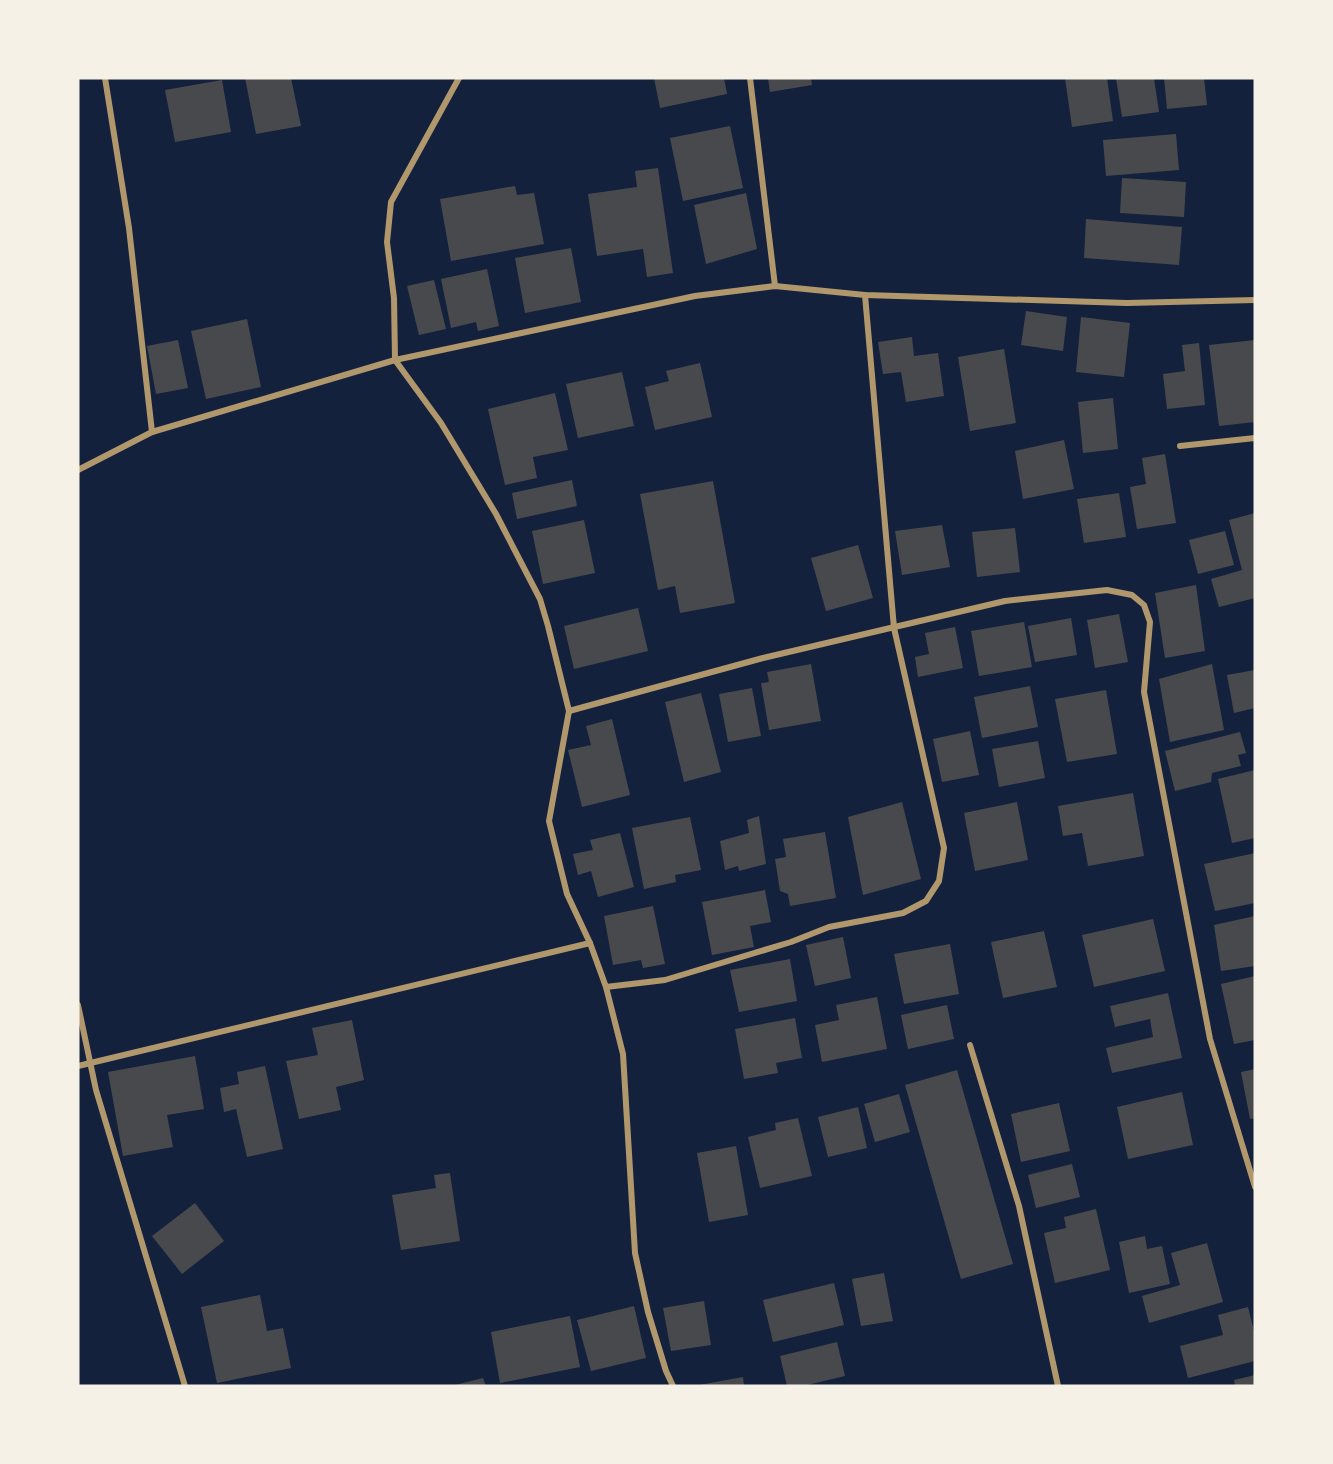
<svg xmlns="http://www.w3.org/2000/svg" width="1333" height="1464" font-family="Spectral,serif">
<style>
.building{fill:#48494c}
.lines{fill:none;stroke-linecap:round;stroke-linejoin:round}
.minor{stroke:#b1986c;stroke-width:6}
</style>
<rect width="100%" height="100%" fill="#14213d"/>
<g class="building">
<polygon points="245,78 291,78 301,126 256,134"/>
<polygon points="654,78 724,78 727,94 660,108"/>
<polygon points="768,78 811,78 812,85 770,92"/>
<polygon points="1065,78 1107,78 1113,121 1072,127"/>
<polygon points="1116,78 1154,78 1159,112 1122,117"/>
<polygon points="1164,78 1204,78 1207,105 1167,109"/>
<polygon points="222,80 231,132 175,142 165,90"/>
<polygon points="730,126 743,188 683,201 670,138"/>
<polygon points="1176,134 1179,170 1106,176 1103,140"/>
<polygon points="658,168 673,273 647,277 643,249 597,256 588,194 637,187 635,171"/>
<polygon points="1122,178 1186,182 1184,217 1120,213"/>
<polygon points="515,186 517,195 534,193 544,244 451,261 440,199"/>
<polygon points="746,193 757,249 706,264 694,205"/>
<polygon points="1086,219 1182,227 1179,265 1084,258"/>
<polygon points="571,248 581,302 525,313 515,258"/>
<polygon points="487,269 499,326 478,331 476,322 451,328 441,279"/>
<polygon points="434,280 446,329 419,335 407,286"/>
<polygon points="1026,311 1067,317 1063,351 1021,345"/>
<polygon points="1081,317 1130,323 1124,377 1076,372"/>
<polygon points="247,319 261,387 206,399 191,331"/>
<polygon points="912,337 914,356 938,353 944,396 906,402 901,372 883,374 878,342"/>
<polygon points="178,340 188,388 156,394 147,346"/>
<polygon points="1255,340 1255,422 1219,426 1209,345"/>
<polygon points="1199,343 1205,405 1167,409 1163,374 1185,371 1182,345"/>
<polygon points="1004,349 1016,423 970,431 958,357"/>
<polygon points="700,363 712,417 655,430 645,387 669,381 666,371"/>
<polygon points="622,372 634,426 578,438 566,384"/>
<polygon points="555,393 568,450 533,457 537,478 505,485 488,409"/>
<polygon points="1113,398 1118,449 1083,453 1078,402"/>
<polygon points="1064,440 1074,489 1023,499 1015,451"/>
<polygon points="1165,454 1176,523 1137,529 1130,487 1146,484 1142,458"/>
<polygon points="572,480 577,506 517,519 512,493"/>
<polygon points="713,481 735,603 680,613 675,586 658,590 640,494"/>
<polygon points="1119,493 1126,537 1084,543 1077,499"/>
<polygon points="1255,513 1255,598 1219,607 1211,579 1242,570 1229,520"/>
<polygon points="584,520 595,573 543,584 532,531"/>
<polygon points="942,525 950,567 902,575 895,531"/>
<polygon points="1015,528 1020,572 977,577 972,532"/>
<polygon points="1225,531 1234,565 1198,574 1189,540"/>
<polygon points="858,545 873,598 826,611 811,558"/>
<polygon points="1196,585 1205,651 1165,658 1155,593"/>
<polygon points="638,608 648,651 574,669 564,626"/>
<polygon points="1119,614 1128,662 1095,668 1087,620"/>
<polygon points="1071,618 1077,655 1035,662 1028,626"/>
<polygon points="1024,622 1032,667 979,676 971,631"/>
<polygon points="955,627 963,668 918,677 915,657 929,654 925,633"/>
<polygon points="811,664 821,721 769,730 761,683 769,682 767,672"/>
<polygon points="1212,664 1224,730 1170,742 1159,679"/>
<polygon points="1255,670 1255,708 1234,713 1227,675"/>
<polygon points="1030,686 1038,727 982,738 974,697"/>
<polygon points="752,688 761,736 728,742 719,694"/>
<polygon points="1106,690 1117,754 1067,762 1055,699"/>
<polygon points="701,693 721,772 684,782 665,702"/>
<polygon points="612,719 630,795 582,807 568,750 591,745 586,726"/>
<polygon points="970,731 979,775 942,782 933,739"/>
<polygon points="1240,732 1246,753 1238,755 1241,766 1212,773 1211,782 1175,791 1165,751"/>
<polygon points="1038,741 1045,778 999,787 992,749"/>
<polygon points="1255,770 1255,838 1232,843 1218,779"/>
<polygon points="1133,793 1144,856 1088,866 1082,833 1063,836 1058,806"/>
<polygon points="902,802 921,879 863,895 848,817"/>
<polygon points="1017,802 1028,860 975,871 964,813"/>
<polygon points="759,816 766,864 739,871 738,866 725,870 720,841 749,833 747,820"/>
<polygon points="690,817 701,870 675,875 676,882 644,889 632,828"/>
<polygon points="825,832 836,898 790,906 788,894 780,891 775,859 786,857 783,839"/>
<polygon points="620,833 634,887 598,897 591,871 578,875 573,854 593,850 590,840"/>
<polygon points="1255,853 1255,903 1215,911 1204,864"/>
<polygon points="765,890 771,922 750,926 754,947 712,955 702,902"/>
<polygon points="653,906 665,964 643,968 641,960 613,965 604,916"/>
<polygon points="1255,916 1255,966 1221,971 1214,925"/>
<polygon points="1153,919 1165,971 1094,987 1082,935"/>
<polygon points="1044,931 1057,987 1003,998 991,942"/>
<polygon points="843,937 851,978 815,986 806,945"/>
<polygon points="950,944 959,994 904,1004 894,954"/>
<polygon points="790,959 797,1001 739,1012 730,970"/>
<polygon points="1255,976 1255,1040 1234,1044 1221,984"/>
<polygon points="1168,993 1182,1058 1112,1073 1106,1048 1153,1037 1150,1019 1115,1027 1110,1006"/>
<polygon points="877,997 887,1049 822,1062 815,1025 839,1020 836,1005"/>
<polygon points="947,1005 954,1039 908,1049 901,1015"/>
<polygon points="795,1018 802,1058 776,1063 778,1073 744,1079 735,1029"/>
<polygon points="352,1020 364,1080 336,1087 341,1110 299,1119 286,1061 318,1055 312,1028"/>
<polygon points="195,1056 204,1109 167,1115 173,1147 123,1156 108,1072"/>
<polygon points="265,1066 283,1149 247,1157 236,1109 224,1112 220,1088 239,1084 237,1072"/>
<polygon points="1255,1069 1255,1118 1250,1119 1241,1072"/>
<polygon points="957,1070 1013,1264 961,1279 905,1085"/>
<polygon points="1182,1092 1193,1145 1128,1159 1117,1107"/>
<polygon points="899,1094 910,1132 875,1142 864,1104"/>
<polygon points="1059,1103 1070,1151 1021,1162 1011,1114"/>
<polygon points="858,1107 867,1148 828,1157 818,1117"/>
<polygon points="798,1118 812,1176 760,1188 748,1137 776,1130 775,1123"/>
<polygon points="736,1146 748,1215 709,1222 697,1153"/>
<polygon points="1072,1164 1080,1197 1036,1208 1028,1175"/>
<polygon points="450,1173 460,1241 401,1250 392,1195 436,1188 434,1175"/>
<polygon points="195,1203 224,1241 182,1274 152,1236"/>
<polygon points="1096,1209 1110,1270 1055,1283 1044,1233 1066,1228 1064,1217"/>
<polygon points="1145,1236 1147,1249 1162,1246 1170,1284 1129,1293 1119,1242"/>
<polygon points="1207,1243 1223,1302 1149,1323 1142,1296 1180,1285 1171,1253"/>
<polygon points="884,1273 893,1321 861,1326 852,1279"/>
<polygon points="834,1283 844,1325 773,1342 763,1300"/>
<polygon points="260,1295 267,1331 283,1328 291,1368 217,1383 201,1307"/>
<polygon points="704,1301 711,1345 671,1351 663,1308"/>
<polygon points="634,1306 646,1358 591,1371 577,1320"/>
<polygon points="1248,1307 1255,1335 1255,1361 1188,1378 1180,1346 1223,1335 1218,1315"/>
<polygon points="570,1316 580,1367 500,1383 491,1332"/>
<polygon points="837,1342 845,1376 803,1386 787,1386 780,1356"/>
<polygon points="1255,1375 1255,1386 1235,1386 1234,1380"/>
<polygon points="743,1377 744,1386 699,1386 699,1385"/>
<polygon points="483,1378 486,1386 455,1386 455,1385"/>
</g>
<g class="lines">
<g class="minor">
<polyline points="105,78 129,228 152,432"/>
<polyline points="459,78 391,202 387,242 394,298 395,360 441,423 496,514 540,599 548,626 569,711 763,658 1005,601 1107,590 1132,595 1144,605 1150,622 1144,692 1210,1039 1255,1187"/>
<polyline points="750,78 775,286"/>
<polyline points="1180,446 1255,438"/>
<polyline points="78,470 152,432 395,360 695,296 775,286 865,295 1127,303 1255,300"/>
<polyline points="569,711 549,821 567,894 590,943 606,987 623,1054 635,1253 648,1312 666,1371 673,1386"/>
<polyline points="606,987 665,980 791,942 829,927 903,913 926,901 939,881 944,848 894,628 865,295"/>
<polyline points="78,1005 96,1090 185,1386"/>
<polyline points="970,1045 1019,1206 1058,1386"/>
<polyline points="78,1066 590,943"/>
</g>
</g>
<rect width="1333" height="1464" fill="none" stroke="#f6f1e7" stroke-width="159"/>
</svg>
